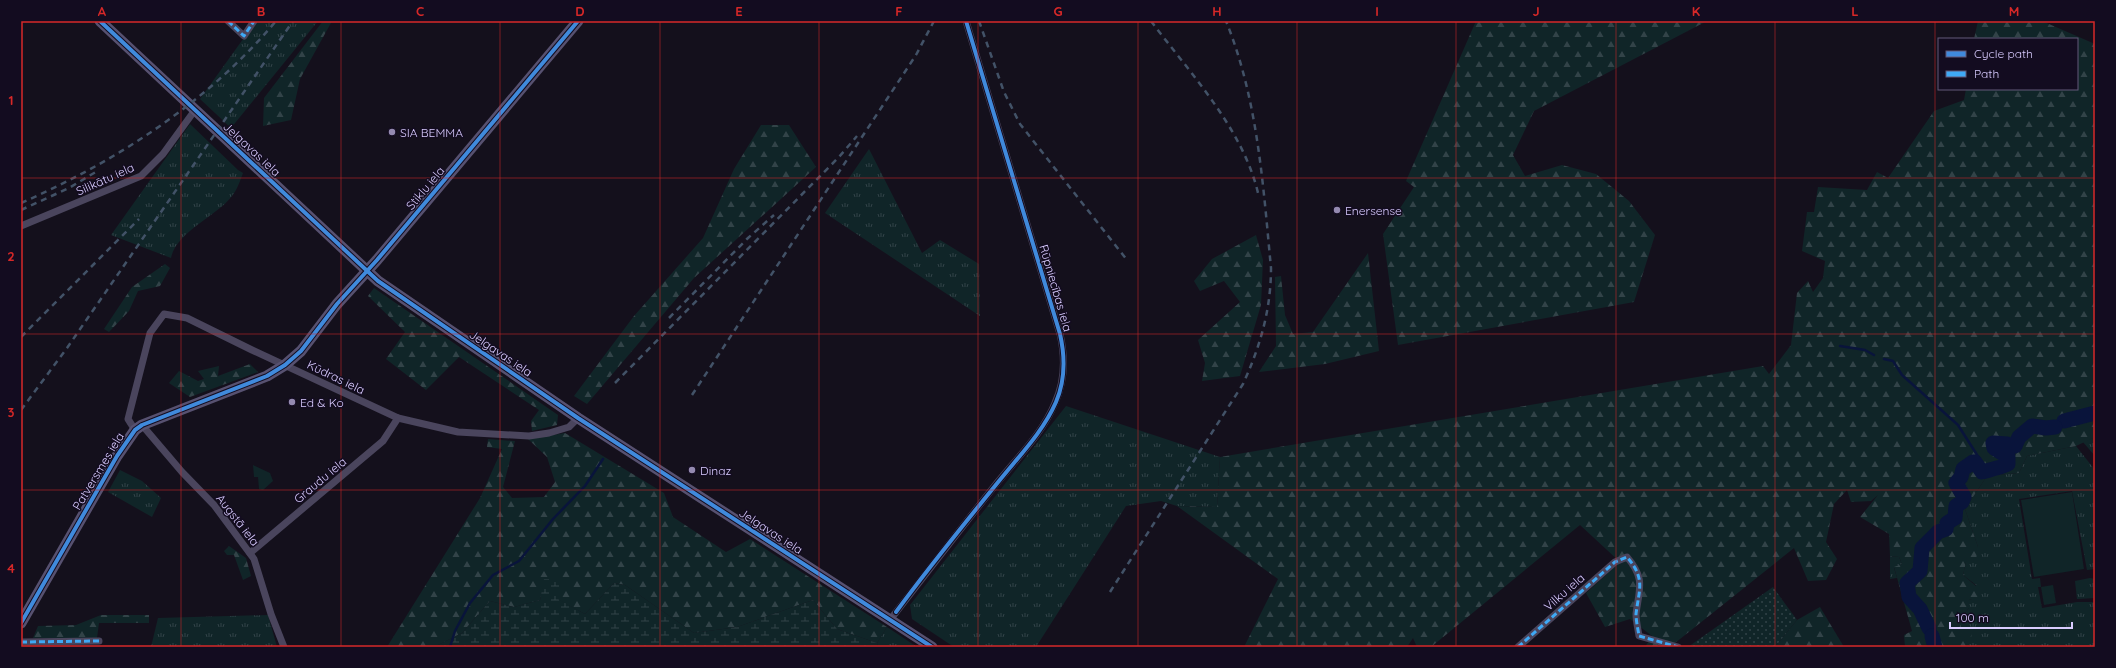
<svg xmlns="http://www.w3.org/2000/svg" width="2116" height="668" font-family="Quicksand,sans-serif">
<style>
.grass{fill:url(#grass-tufts)}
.forest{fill:url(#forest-firs)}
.wetland{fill:url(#wetland-marsh)}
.park{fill:#102528}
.garden{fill:url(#garden-dots)}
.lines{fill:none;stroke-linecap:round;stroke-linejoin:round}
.stream{stroke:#09143b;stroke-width:2.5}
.river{stroke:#09143b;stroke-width:15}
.street{stroke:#4a455d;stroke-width:7}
.secondary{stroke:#575170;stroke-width:11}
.rail{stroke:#425267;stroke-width:2.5;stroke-dasharray:6 5;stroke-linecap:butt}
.quiet{stroke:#3fa9f5;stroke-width:3;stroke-dasharray:6 3;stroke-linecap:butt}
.cycleway-casing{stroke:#130c20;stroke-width:6}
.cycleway{stroke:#408adc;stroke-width:4}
.grid{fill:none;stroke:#d62828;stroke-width:1;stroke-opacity:0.55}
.poi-dot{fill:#948ab0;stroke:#130c20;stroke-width:1.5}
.labels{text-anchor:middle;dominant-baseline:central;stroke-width:3;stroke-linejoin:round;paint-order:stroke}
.poi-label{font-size:12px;fill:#d9ccff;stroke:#130c20;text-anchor:start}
.street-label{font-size:12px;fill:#d9ccff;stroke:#130c20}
.neatline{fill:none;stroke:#d62828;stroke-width:1.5}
.grid-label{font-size:13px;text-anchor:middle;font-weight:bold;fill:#d62828}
</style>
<defs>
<pattern id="grass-tufts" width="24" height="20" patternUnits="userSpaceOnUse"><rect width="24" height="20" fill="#102528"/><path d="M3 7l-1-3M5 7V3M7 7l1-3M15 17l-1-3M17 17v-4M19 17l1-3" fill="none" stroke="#324348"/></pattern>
<pattern id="forest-firs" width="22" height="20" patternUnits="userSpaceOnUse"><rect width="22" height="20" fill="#102528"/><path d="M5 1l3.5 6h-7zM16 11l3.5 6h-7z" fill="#324348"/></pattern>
<pattern id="wetland-marsh" width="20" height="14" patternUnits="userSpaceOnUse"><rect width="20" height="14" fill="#102528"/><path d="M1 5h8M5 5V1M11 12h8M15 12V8" fill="none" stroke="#324348"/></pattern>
<pattern id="garden-dots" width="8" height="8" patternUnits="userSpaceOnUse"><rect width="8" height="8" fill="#102528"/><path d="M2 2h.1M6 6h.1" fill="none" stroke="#324348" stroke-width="1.8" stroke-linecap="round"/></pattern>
</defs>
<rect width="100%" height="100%" fill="#14101c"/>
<g class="grass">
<polygon points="256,21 318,21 231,128 200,99"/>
<path d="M190 124 238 170 243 173C240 181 237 190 232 196 217 216 176 232 171 258L111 235Z"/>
<polygon points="869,149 922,253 940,240 979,264 980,316 825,213"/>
<polygon points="1066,406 1220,457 1217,507 1177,506 1161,501 1126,506 1036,647 954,647 912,619 910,605"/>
<polygon points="2095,437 2095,456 2083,442"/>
<polygon points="2076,446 2095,470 2095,569 2087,570 2072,491 2019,499 2032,579 2040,578 2041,587 2038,587 2042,608 2077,602 2095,602 2095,647 1968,647 1961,633 1961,618 1969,608 1969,600 1972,599 1976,591 1976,585 1963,575 1966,562 1978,547 1965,509 1987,476 2019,473 2027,456"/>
<polygon points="120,470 142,481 161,498 152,517 108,492"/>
<polygon points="1890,556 1899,557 1902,564 1894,568 1897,578 1890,579"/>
<polygon points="2090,578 2095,579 2095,598 2077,599 2075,581"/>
<polygon points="268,615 277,647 151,647 158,618"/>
<polygon points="887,627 917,647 878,647 877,643"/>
</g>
<g class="forest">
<polygon points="323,21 332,21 300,79 291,120 263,126 264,98"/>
<polygon points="1476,21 1707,21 1534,111 1513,155 1525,176 1562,165 1596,174 1629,201 1655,235 1634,302 1398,345 1383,234 1414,187 1406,181"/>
<polygon points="1978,21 2042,21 2095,44 2095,437 2076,446 2027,456 2019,473 1987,476 1965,509 1978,547 1976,560 1966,562 1963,575 1976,586 1976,591 1982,592 1977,604 1972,599 1969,600 1969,608 1961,618 1961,633 1972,634 1968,647 1905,647 1904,635 1912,631 1894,567 1902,564 1899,557 1890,556 1889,534 1860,517 1878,495 1871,501 1851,502 1847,490 1834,504 1826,542 1837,559 1826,580 1808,581 1794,548 1670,647 1645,647 1652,636 1630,619 1605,627 1586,593 1620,562 1580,525 1431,647 1417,647 1413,638 1407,647 1244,647 1278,579 1177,506 1217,507 1220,457 1763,366 1769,374 1791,345 1797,293 1808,281 1813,292 1823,278 1825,261 1802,251 1807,212 1814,212 1818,187 1867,190 1877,172 1888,178 1934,111 1964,100 1966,89 2077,89 2077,39 1974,39"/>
<polygon points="761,125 789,125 816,167 694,278 587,404 574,396 634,316 703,238 734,169"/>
<polygon points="1256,235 1263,260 1261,305 1240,376 1202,381 1205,363 1198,340 1240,302 1224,281 1200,291 1194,281 1212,259"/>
<polygon points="1368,253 1379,351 1325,364 1259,372 1276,346 1275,277 1281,276 1285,315 1293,334 1313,332"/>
<polygon points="165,264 170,268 160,286 138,291 129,311 109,332 104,329 132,287"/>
<polygon points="374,288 558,415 557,425 532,431 531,421 539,410 459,357 426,390 386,359 405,332 368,296"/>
<polygon points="250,364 258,372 190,397 169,383 179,371 198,381 204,379 198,371 219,366 218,376"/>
<polygon points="565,433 664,493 673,517 726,552 750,539 887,627 877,643 837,629 813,600 737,627 694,633 625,585 614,583 585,614 557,599 545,579 540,600 514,607 490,601 462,633 434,647 387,647 480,498 502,449 487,447 488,439 515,441 503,487 512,498 544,497 555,482 547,457 528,439"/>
<polygon points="229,546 246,558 251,576 243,580 234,555 227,555 224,551"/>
<polygon points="1820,607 1844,647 1775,647 1797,620"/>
<polygon points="101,615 149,615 149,623 99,623 97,638 33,638 38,626 76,625"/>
</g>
<polygon class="wetland" points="544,579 560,579 558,599 585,614 614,583 625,585 694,633 737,627 813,600 837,629 877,643 878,647 434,647 462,633 490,601 514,607 540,600"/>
<g class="park">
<polygon points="253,465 270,473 273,481 263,490 259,489 258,477 254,477"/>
<polygon points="2072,492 2084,569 2034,577 2021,500"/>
<polygon points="2053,585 2056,603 2044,605 2041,587"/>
</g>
<polygon class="garden" points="1773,587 1797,620 1775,647 1688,647"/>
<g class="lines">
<g class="stream">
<polyline points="1840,346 1865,350 1874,355"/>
<polyline points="1884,359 1893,361 1902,375 1958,425 1979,458 1977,465"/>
<polyline points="450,647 455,631 470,603 493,575 519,561 553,519 585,486 603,459"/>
</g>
<g class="river">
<polyline points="2064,421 2095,413"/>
<path d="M1929 628 1920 609 1909 597 1907 583 1920 571 1922 548 1938 532 1946 529 1947 523 1955 518 1956 506 1962 502 1964 497 1956 483 1961 477 1963 469 1973 462H1975L1982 472C1985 471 2006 466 2008 464V457L1994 448 1993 443 2007 444 2012 447 2015 446 2019 437 2032 426 2046 428 2055 427"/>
<polyline points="1932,636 1935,647"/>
</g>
<g class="street">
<polyline points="228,21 244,36 254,21"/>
<polyline points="21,226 141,176 163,154 195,110"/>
<polyline points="142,425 182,472 214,505 254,559 271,614 284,647"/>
<polyline points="135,430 128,419 150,333 164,314 187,318 252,350 398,418 458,432 529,436 549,433 569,427 578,418"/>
<polyline points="250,553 383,441 398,418"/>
<path d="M890 620C924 576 958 532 993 488 1014 461 1042 435 1055 403 1065 381 1065 356 1060 334L966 21"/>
<polyline points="21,642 99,641"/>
<path d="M1518 647 1615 562 1627 557C1646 579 1639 589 1636 614 1636 621 1638 629 1639 636L1678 647"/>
</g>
<g class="secondary">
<polyline points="100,21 378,281 578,418 932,647"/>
<polyline points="21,623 117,456 135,430 142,425 267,376 285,365 301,351 337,304 377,260 578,21"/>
</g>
<g class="rail">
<polyline points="979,21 1004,92 1020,124 1127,260"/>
<path d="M1151 21C1190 73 1243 129 1258 193"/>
<path d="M21 203C117 161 208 102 276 21"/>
<polyline points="21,210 69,188 99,170"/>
<polyline points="669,318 748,238 774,215"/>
<polyline points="21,337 139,219"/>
<polyline points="615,383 839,157 857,136"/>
<polyline points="692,395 916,55 934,21"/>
<polyline points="21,410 67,348 293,21"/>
<path d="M1110 592 1243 384C1260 347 1271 310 1271 268 1263 185 1258 100 1226 21"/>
</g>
<g class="quiet">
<polyline points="228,21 244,36 254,21"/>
<polyline points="21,642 99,641"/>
<path d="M1518 647 1615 562 1627 557C1646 579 1639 589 1636 614 1636 621 1638 629 1639 636L1678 647"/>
</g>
<defs>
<g id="cycleway">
<polyline points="100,21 378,281 578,418 932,647"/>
<path d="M896 612C929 567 964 524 999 481 1019 456 1043 432 1056 402 1065 381 1065 356 1060 334L966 21"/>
<polyline points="21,623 117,456 135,430 142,425 267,376 285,365 301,351 337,304 377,260 578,21"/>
</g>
</defs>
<use href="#cycleway" class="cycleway-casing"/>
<use href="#cycleway" class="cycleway"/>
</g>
<path class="grid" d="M181 21V647M341 21V647M500 21V647M660 21V647M819 21V647M978 21V647M1138 21V647M1297 21V647M1456 21V647M1616 21V647M1775 21V647M1935 21V647M21 178H2095M21 334H2095M21 490H2095"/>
<g class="poi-dot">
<circle cx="392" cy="132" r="4"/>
<circle cx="1337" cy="210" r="4"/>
<circle cx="292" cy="402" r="4"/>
<circle cx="692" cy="470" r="4"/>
</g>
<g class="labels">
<g class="poi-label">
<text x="400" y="132">SIA BEMMA</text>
<text x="1345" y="210">Enersense</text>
<text x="300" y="402">Ed &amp; Ko</text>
<text x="700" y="470">Dinaz</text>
</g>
<g class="street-label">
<text transform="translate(252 149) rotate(43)">Jelgavas iela</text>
<text transform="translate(105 179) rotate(-24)">Silikātu iela</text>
<text transform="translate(425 188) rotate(-50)">Stiklu iela</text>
<text transform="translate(1056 288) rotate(74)">Rūpniecības iela</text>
<text transform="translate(501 353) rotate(34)">Jelgavas iela</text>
<text transform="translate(336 377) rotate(26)">Kūdras iela</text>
<text transform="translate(98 471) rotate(-59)">Patversmes iela</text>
<text transform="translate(320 480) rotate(-40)">Graudu iela</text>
<text transform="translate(238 520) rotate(52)">Augstā iela</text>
<text transform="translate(771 531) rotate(33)">Jelgavas iela</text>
<text transform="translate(1564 592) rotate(-41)">Vilku iela</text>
</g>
</g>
<rect width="2116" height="668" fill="none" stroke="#130c20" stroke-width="44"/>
<rect x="1938" y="38" width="140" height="52" fill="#130c20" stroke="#625979"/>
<rect x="1946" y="51" width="20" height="6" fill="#408adc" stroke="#625979"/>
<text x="1974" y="58" font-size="12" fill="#d9ccff">Cycle path</text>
<rect x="1946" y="71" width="20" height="6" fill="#3fa9f5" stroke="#625979"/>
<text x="1974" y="78" font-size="12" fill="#d9ccff">Path</text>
<path d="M1950 622v6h122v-6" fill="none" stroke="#d9ccff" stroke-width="2"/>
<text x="1956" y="622" font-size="12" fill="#d9ccff" stroke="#130c20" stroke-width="3" paint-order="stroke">100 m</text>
<rect x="22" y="22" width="2072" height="624" class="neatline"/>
<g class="grid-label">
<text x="102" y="16">A</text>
<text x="261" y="16">B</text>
<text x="420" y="16">C</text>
<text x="580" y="16">D</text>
<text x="739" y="16">E</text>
<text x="899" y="16">F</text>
<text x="1058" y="16">G</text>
<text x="1217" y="16">H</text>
<text x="1377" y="16">I</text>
<text x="1536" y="16">J</text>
<text x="1696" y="16">K</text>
<text x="1855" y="16">L</text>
<text x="2014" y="16">M</text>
<text x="11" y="105">1</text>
<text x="11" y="261">2</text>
<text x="11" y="417">3</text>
<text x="11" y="573">4</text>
</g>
</svg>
